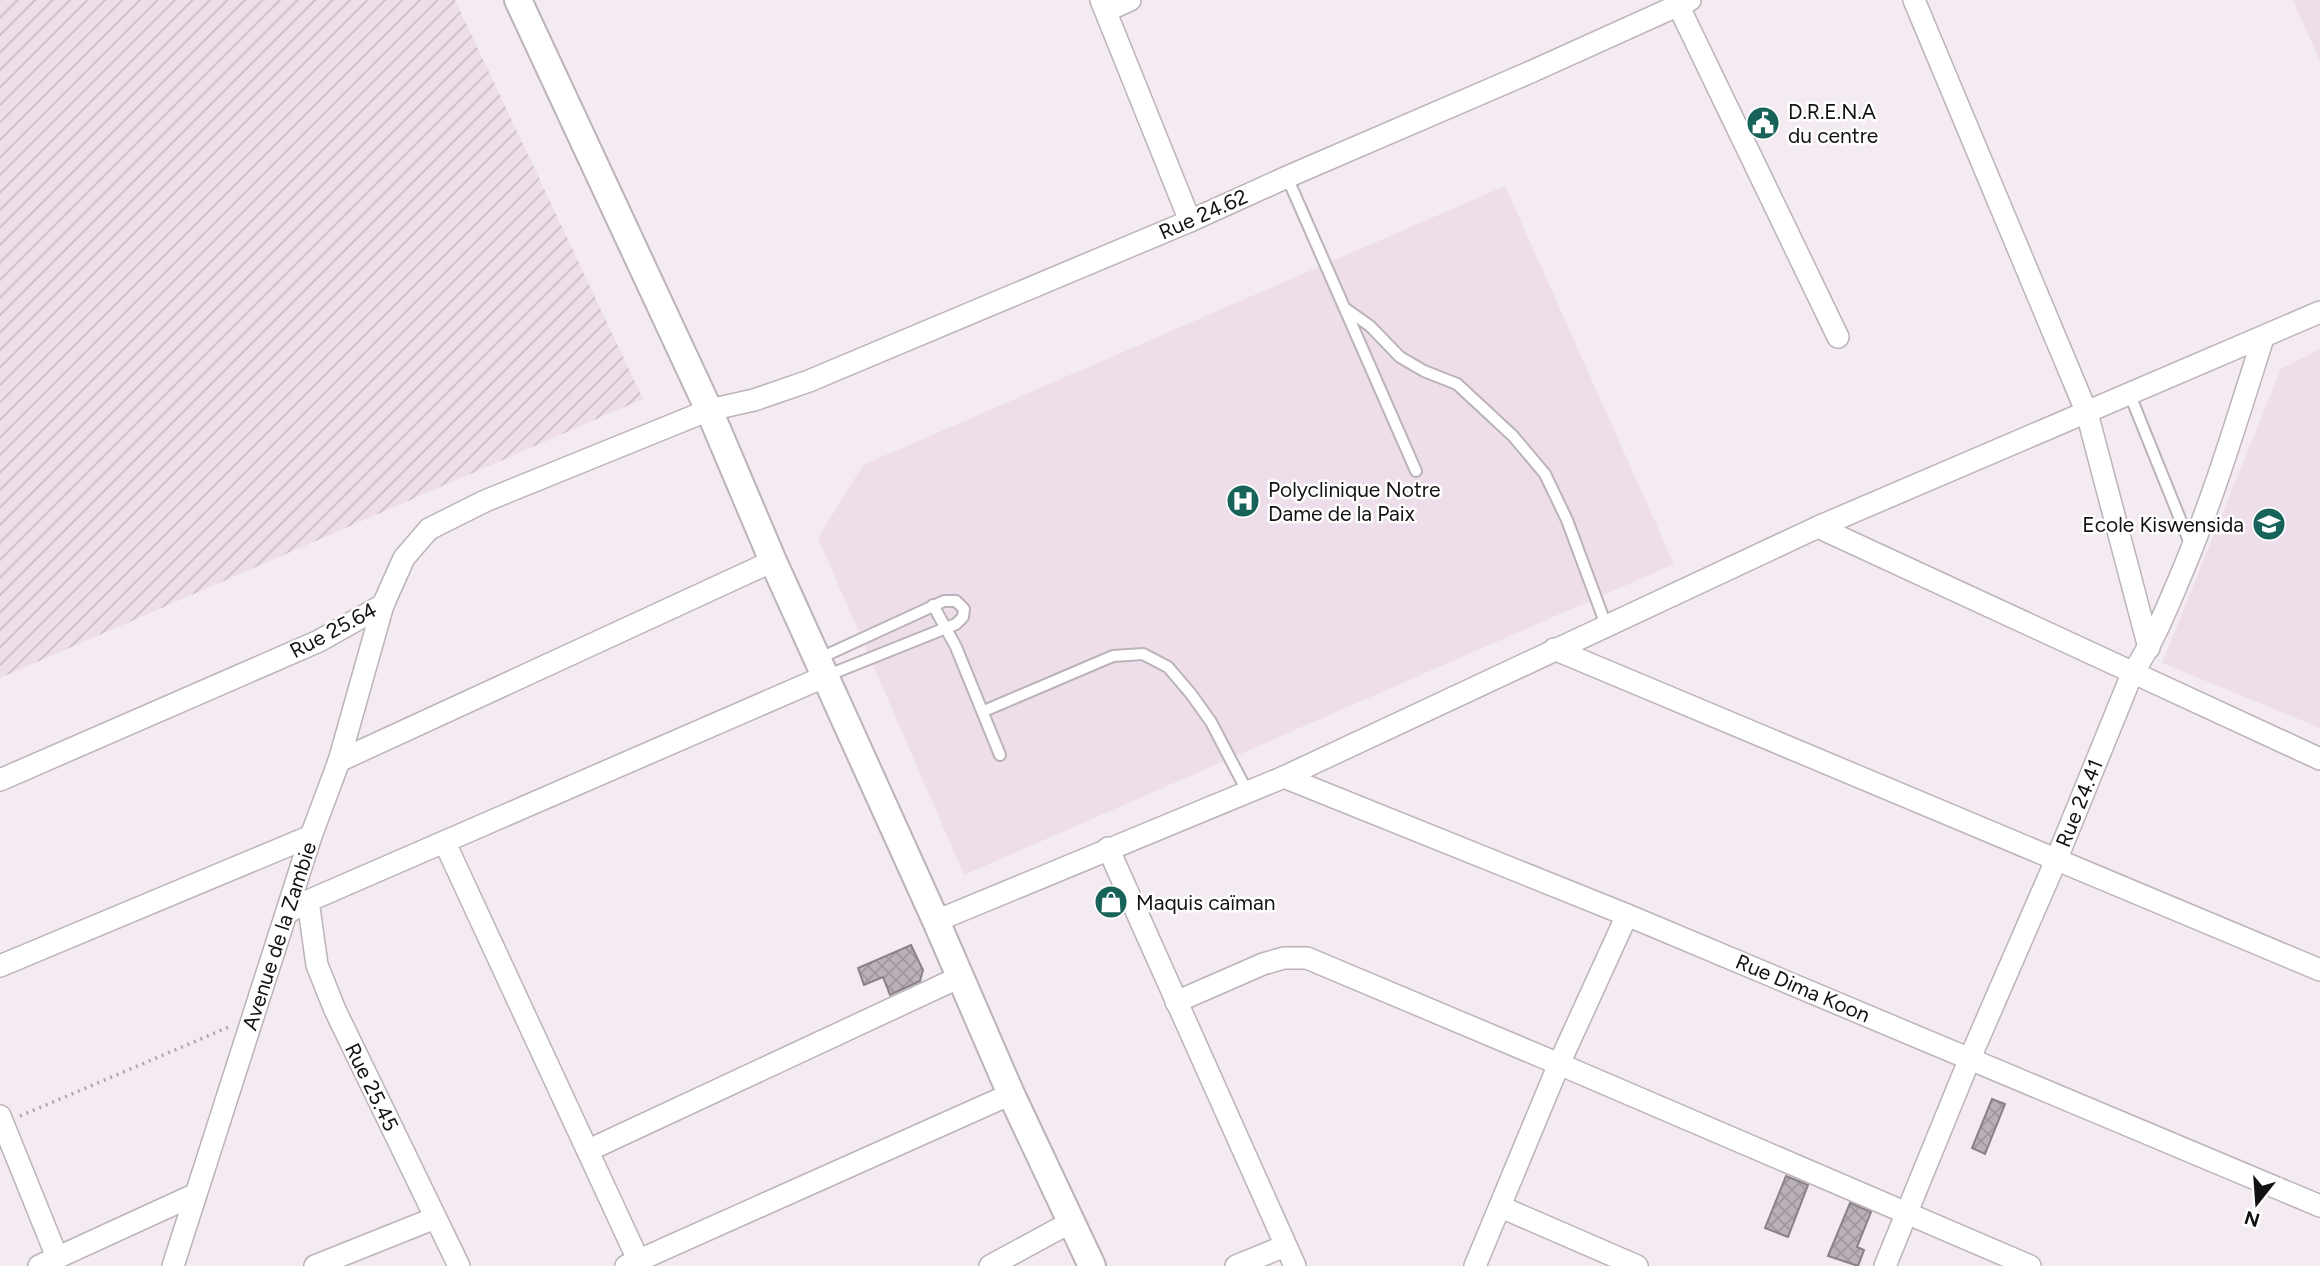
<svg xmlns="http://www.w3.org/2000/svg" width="2320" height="1266" font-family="Figtree,sans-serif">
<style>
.built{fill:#eddeea}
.industrial{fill:url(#industrial-furrows)}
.building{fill:url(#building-cross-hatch);stroke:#898187;stroke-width:2}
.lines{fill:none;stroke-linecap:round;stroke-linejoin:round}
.service-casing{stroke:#bbb3b9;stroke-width:14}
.minor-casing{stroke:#bbb3b9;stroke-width:24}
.tertiary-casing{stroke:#bbb3b9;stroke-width:30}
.path{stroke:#aca5aa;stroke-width:3.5;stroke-dasharray:2 5;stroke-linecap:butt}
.service{stroke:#fff;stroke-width:10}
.minor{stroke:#fff;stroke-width:21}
.tertiary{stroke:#fff;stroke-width:26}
.labels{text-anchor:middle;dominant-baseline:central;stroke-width:5;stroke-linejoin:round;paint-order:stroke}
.poi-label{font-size:21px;fill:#141113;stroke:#fff;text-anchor:start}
.street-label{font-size:21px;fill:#141113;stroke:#fff}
</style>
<defs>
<pattern id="industrial-furrows" width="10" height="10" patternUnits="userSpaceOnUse" patternTransform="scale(1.75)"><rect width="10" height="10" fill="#eddeea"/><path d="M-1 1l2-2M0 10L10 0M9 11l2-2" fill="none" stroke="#cabdc8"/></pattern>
<pattern id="building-cross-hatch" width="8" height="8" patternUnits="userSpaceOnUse" patternTransform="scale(1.75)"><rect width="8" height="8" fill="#b9b1b7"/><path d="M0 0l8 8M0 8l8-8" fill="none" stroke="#9e979c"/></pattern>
</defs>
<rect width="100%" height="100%" fill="#f3ebf1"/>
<g class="built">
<polygon points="2293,0 2320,0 2320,61"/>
<polygon points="1505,186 1674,564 964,875 818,538 863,465"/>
<polygon points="2320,349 2320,728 2162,663 2281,369"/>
</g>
<polygon class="industrial" points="0,0 455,0 643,399 0,678"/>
<g class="building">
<polygon points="911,945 923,970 920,981 890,995 883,977 864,985 858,968"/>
<polygon points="1992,1099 2005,1104 1985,1154 1972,1148"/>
<polygon points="1786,1176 1808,1185 1788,1237 1765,1228"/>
<polygon points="1850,1203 1871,1212 1857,1247 1864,1250 1858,1266 1828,1256"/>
</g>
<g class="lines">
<defs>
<g id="service">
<polyline points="1287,177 1416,471"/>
<polyline points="1346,309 1370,326 1400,357 1424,371 1457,384 1513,436 1545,474 1567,520 1606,625"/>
<polyline points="2130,395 2191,546"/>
<polyline points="933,605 956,647 1000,755"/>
<polyline points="818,659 944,601 956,601 964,609 963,617 956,624 826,676"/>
<polyline points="984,711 1113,656 1143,654 1168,667 1191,694 1211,722 1247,791"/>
</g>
<g id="minor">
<polyline points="1101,0 1190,221"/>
<polyline points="1914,0 2087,413 2149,648"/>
<polyline points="1678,5 1838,337"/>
<polyline points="1106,11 1130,0"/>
<polyline points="1818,527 2320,759"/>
<polyline points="1554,649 2320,970"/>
<polyline points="339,761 773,561"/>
<polyline points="1284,777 1627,915 2320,1206"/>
<polyline points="0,780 319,641 383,605"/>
<polyline points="445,843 641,1266"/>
<polyline points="1108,848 1295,1266"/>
<polyline points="308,901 317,965 335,1010 459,1266"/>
<polyline points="287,913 308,901 826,676"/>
<polyline points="936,921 1284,777 1818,527 2320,312"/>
<polyline points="0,966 311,836"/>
<polyline points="1176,1002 1263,964 1284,958 1307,958 1559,1064 2030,1266"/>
<polyline points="0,1116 57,1257"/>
<polyline points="589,1150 960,977"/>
<polyline points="1501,1207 1637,1266"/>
<polyline points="39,1266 196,1194"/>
<polyline points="173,1266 311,836 339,761 383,605 404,558 429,529 485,501 709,410 754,400 809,381 1190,221 1287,177 1526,74 1690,0"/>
<polyline points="315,1266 435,1218"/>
<polyline points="626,1266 1011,1094"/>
<polyline points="990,1266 1071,1222"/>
<polyline points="1236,1266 1285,1246"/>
<polyline points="1475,1266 1559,1064 1627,915"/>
<path d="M1885 1266 1970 1058 2057 858 2132 674C2152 644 2164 615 2178 582 2212 503 2237 420 2263 338"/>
</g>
<polyline id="tertiary" points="518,0 709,410 773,561 936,921 1011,1094 1092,1266"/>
</defs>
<use href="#service" class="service-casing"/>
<use href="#minor" class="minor-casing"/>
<use href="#tertiary" class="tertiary-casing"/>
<polyline class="path" points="20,1116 229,1027"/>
<use href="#service" class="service"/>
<use href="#minor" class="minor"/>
<use href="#tertiary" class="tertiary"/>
</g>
<defs>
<symbol id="civic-disc" viewBox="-11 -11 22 22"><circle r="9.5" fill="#176259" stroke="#fff"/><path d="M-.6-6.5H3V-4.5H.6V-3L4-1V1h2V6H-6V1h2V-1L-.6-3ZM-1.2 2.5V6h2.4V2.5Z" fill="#fff"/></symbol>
<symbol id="hospital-disc" viewBox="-11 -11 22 22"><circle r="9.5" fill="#176259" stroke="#fff"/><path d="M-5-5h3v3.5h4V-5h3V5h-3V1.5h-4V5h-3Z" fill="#fff"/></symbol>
<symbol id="school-disc" viewBox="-11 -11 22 22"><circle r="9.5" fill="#176259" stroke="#fff"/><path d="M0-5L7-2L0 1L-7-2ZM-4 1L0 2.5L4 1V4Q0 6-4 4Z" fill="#fff"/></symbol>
<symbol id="shop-disc" viewBox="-11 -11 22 22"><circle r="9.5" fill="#176259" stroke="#fff"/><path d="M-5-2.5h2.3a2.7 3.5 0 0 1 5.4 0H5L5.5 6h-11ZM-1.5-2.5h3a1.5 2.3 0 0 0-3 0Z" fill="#fff"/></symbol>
</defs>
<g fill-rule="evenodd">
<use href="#civic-disc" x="1744" y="104" width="38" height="38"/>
<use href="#hospital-disc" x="1224" y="482" width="38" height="38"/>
<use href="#school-disc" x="2250" y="505" width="38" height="38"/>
<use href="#shop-disc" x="1092" y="883" width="38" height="38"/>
</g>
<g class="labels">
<g class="poi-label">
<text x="1788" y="111">D.R.E.N.A<tspan x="1788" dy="24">du centre</tspan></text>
<text x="1268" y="489">Polyclinique Notre<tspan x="1268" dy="24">Dame de la Paix</tspan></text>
<text x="2244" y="524" text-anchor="end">Ecole Kiswensida</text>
<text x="1136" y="902">Maquis caïman</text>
</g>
<g class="street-label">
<text transform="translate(1203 214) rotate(-24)">Rue 24.62</text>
<text transform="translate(333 630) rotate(-28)">Rue 25.64</text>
<text transform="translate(2079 803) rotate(-68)">Rue 24.41</text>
<text transform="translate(279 936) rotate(-72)">Avenue de la Zambie</text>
<text transform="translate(1803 988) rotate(23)">Rue Dima Koon</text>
<text transform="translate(372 1087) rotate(64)">Rue 25.45</text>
</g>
</g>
<g transform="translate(2257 1203) rotate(197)" stroke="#ffffff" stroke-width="5" paint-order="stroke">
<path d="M0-5L12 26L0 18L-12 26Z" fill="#141113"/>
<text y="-10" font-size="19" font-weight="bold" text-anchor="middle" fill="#141113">N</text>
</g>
</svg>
